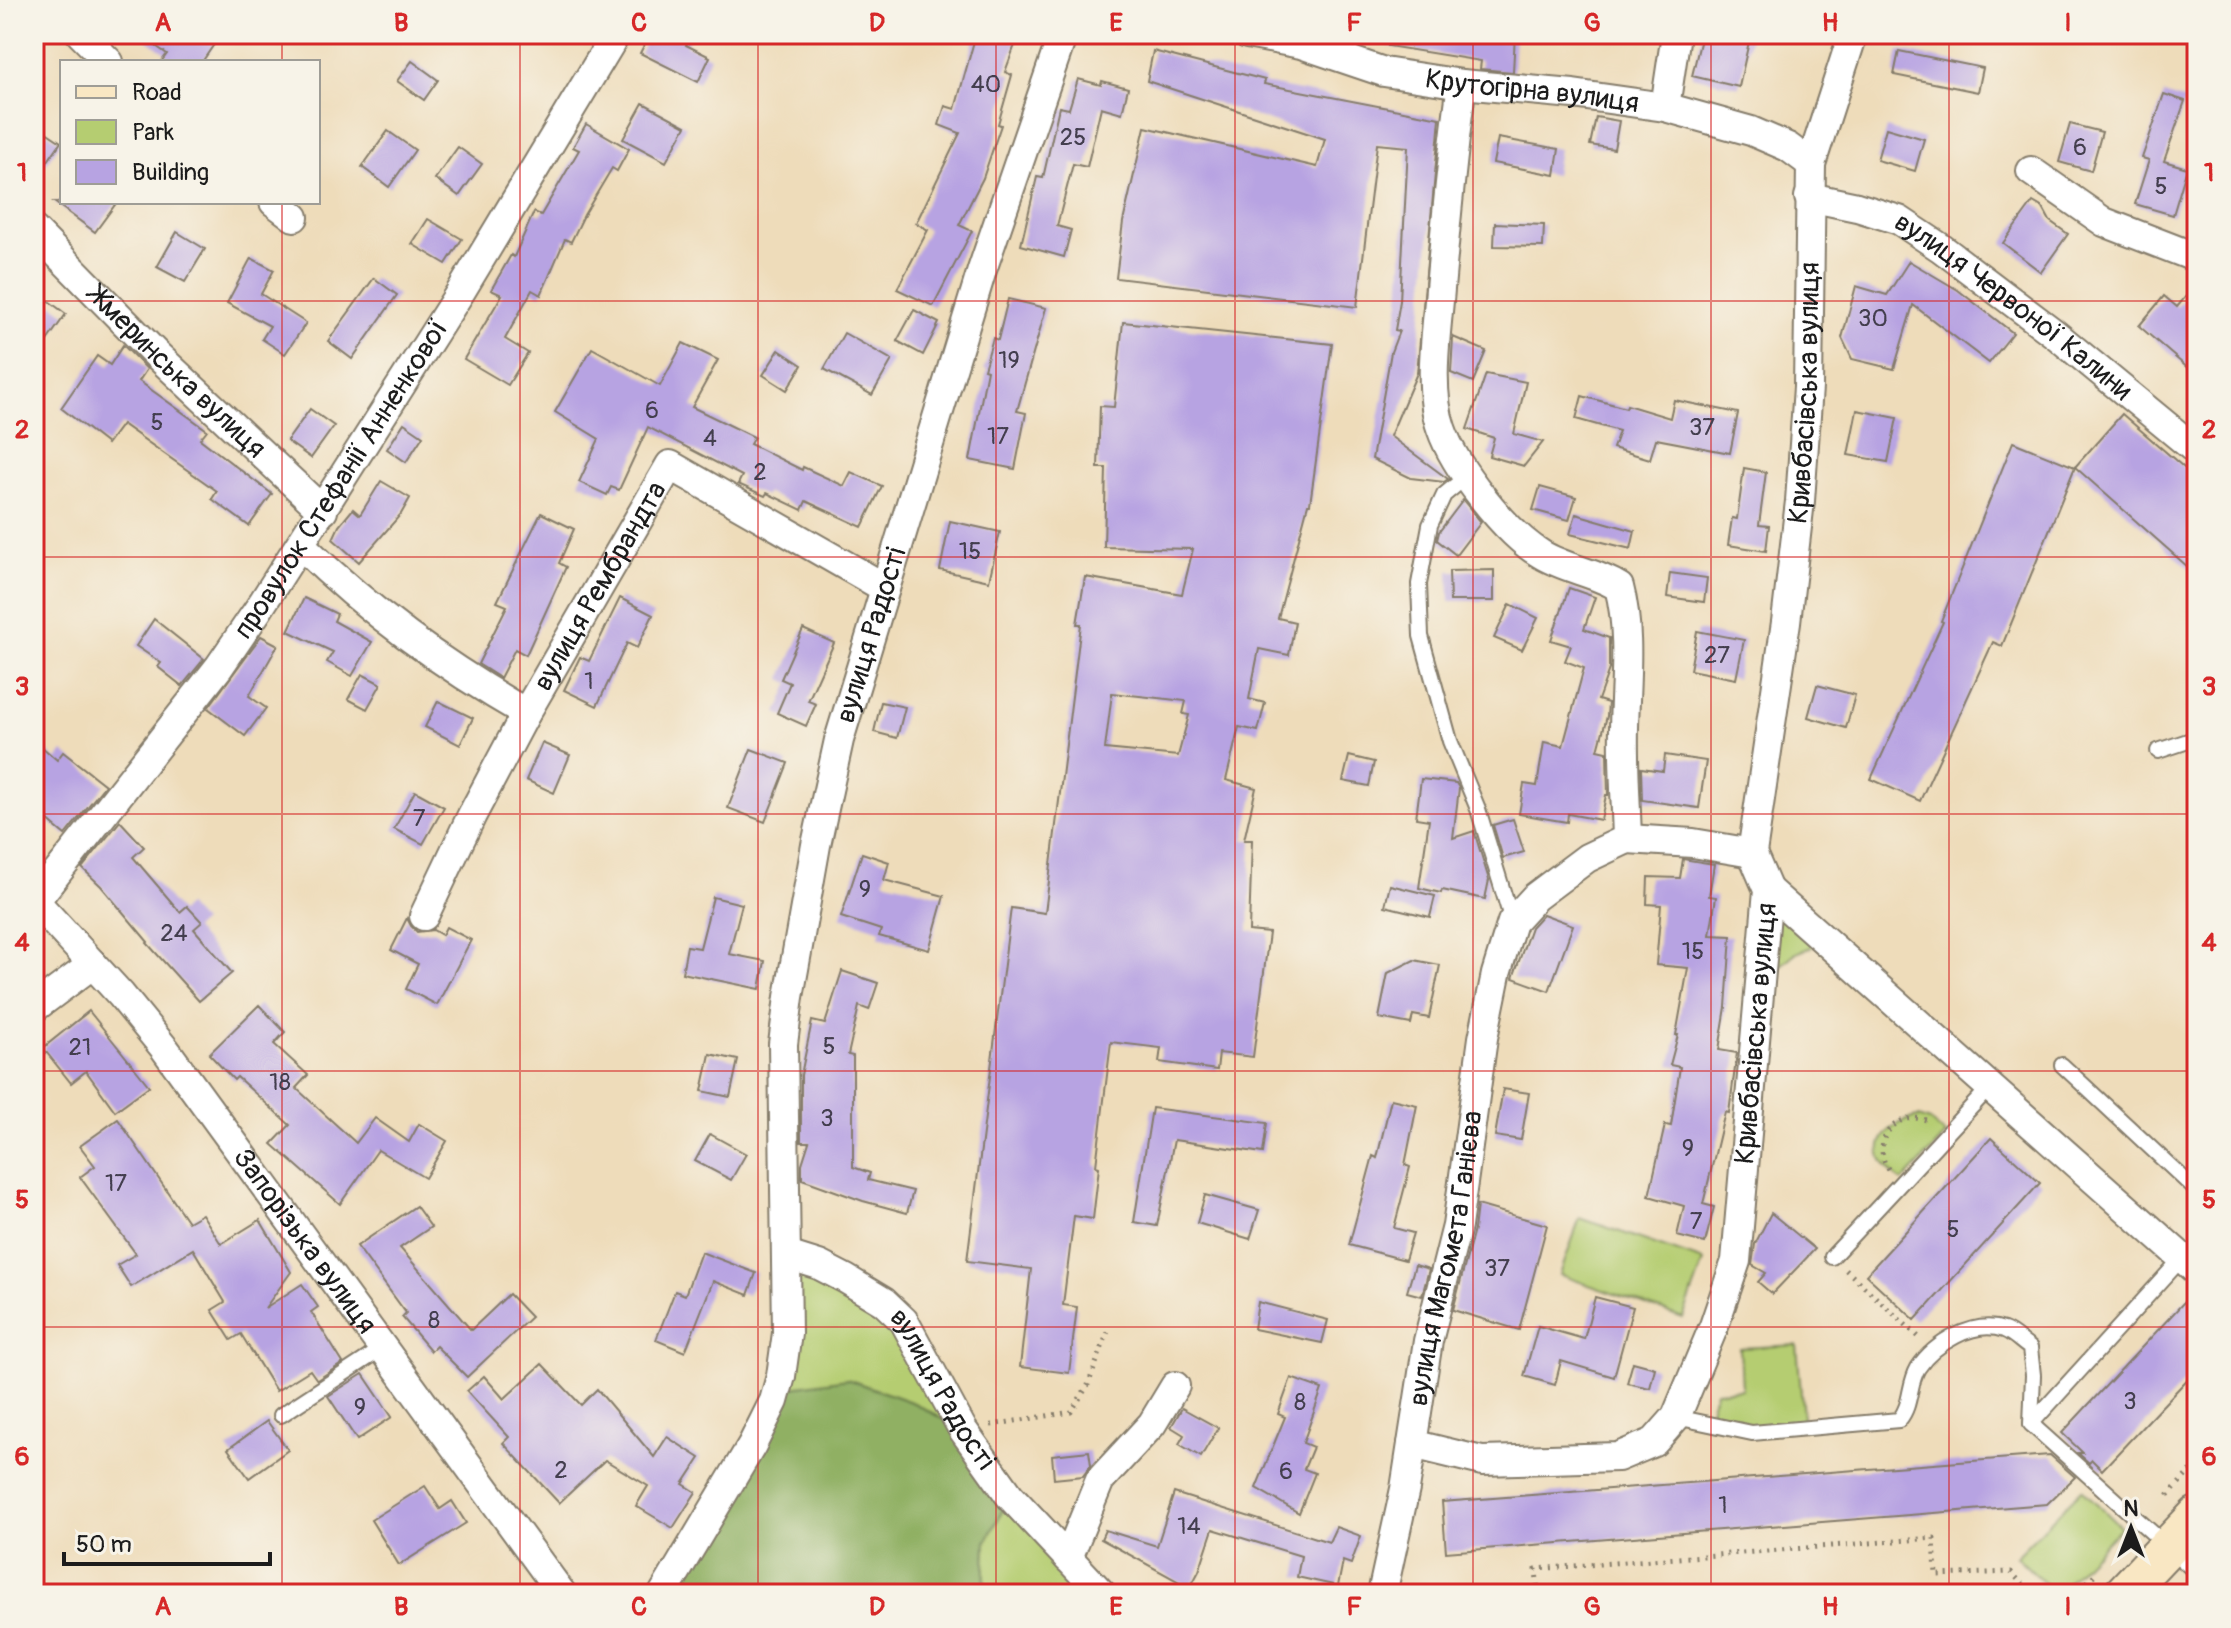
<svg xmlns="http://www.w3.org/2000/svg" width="2231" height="1628" font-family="Pangolin,sans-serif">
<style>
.green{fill:#b5cd71;stroke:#687446;stroke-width:2}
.forest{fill:#90b063;stroke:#566640;stroke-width:2}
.building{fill:#b7a3e2;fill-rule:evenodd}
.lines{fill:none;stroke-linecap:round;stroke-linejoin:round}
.lane-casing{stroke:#857c6b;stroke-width:18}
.street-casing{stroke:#857c6b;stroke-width:32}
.secondary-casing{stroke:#857c6b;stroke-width:42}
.path{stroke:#857c6b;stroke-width:5;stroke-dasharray:2 6;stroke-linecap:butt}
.lane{stroke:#fff;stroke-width:14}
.street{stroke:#fff;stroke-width:28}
.secondary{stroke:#f9e7c3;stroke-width:38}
.grid{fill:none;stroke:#d62828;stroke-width:2;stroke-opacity:0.55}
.labels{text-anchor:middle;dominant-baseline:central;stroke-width:6;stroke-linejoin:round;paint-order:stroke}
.number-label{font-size:24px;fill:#433e4e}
.street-label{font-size:28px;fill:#1c1c1c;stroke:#f7f3e8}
.neatline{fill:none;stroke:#d62828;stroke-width:3}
.grid-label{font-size:26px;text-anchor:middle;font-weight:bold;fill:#d62828}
</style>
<rect width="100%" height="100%" fill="#f7f3e8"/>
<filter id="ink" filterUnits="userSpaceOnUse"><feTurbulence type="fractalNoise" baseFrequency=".0125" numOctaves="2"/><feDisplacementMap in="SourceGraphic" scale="16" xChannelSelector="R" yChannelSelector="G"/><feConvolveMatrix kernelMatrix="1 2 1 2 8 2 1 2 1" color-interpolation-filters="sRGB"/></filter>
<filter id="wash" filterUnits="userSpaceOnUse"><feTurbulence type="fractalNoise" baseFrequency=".006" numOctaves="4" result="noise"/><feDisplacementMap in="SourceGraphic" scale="32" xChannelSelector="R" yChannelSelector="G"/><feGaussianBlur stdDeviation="1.8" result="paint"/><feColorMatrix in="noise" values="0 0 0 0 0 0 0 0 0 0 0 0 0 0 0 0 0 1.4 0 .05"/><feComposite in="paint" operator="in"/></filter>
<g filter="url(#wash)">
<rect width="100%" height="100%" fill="#eedcba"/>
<g class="green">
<polygon points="1768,890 1826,941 1794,954 1773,972"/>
<path d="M1919 1117 1930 1121 1946 1135 1902 1182C1895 1176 1887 1170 1883 1162 1870 1138 1899 1119 1919 1117Z"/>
<polygon points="1580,1218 1704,1261 1683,1318 1560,1275"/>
<polygon points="787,1255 884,1302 963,1430 778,1389"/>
<polygon points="1797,1345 1804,1429 1705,1423 1716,1391 1742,1389 1740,1348"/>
<polygon points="2082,1489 2121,1527 2055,1594 2016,1556"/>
<polygon points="1010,1496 1102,1594 984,1594 986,1542"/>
</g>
<polygon class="forest" points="847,1379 914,1403 963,1430 1010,1496 986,1542 984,1594 663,1594 778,1389"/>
<g id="blocks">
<g class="building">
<polygon points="139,34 221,34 202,62 161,62 167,54"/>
<polygon points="650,34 692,34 686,45 710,57 698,82 640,53"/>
<polygon points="976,34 1019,34 1005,72 1012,75 998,124 1001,125 983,178 959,225 972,231 933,306 897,289 928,230 916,223 960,133 939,125 945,106 955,109"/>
<polygon points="1389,34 1515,34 1513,72 1480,69 1481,61 1388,46"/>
<polygon points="1702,34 1750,37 1739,87 1692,76"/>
<polygon points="1153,51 1265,80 1264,84 1440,118 1417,373 1390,436 1448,479 1444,482 1411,478 1372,459 1391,352 1399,331 1395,330 1400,301 1408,147 1377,144 1357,307 1116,278 1123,222 1145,127 1317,167 1325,139 1147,81"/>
<polygon points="1899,51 1983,68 1978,92 1894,75"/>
<polygon points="412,61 438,80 424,100 397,81"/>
<polygon points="1078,79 1101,85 1102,81 1128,88 1122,113 1101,107 1087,167 1073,164 1057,226 1071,230 1064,257 1021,245 1037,177 1043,178 1059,107 1069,109"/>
<polygon points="2164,94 2185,101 2164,161 2187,168 2173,215 2135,204 2149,160 2142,158"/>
<polygon points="643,103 686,126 666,162 623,139"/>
<polygon points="1596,117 1619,121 1614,149 1590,145"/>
<polygon points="34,124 61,142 34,181"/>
<polygon points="586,124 629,149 617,171 612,168 584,215 571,242 565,239 541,295 532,290 505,339 528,353 508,385 464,359 502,295 491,290 511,255 514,257 534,212 541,215 579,150 573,147"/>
<polygon points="2070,124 2102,132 2091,171 2059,162"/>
<polygon points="1886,128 1924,139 1915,171 1877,160"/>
<polygon points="388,131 415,150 389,187 362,167"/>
<polygon points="1498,138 1559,149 1555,175 1493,163"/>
<polygon points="458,147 482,164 459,196 435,179"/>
<polygon points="54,202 117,202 95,232"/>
<polygon points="2033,202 2043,208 2050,221 2068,234 2041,272 2003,243"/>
<polygon points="428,219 462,239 446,264 412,244"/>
<polygon points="1495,223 1544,225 1543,247 1494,246"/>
<polygon points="177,232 205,249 185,282 157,267"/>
<polygon points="251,258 274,270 261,294 306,323 285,354 262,339 270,326 227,303"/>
<polygon points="1909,261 1958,290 2013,333 1989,363 1913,305 1894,369 1852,359 1842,338 1856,286 1887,295"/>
<polygon points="374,278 397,295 352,359 328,341"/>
<polygon points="2197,283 2197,376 2139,326 2164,296 2177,307"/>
<polygon points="42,296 66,314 34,359 34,308"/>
<polygon points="1008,299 1046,308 1017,411 1026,413 1015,469 970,460 987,370 984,369 993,338 998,340"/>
<polygon points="914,310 939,323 923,355 897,341"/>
<path d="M1123 322 1332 344 1310 504H1308L1278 618 1295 622 1289 655 1259 649 1249 699 1265 703 1258 731 1239 727 1226 780 1256 788 1244 840H1252L1249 931 1269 933 1253 1057 1219 1053 1217 1070 1159 1062 1161 1048 1111 1042 1096 1166 1099 1167 1093 1219 1074 1216 1063 1305 1077 1307 1069 1373 1020 1367 1031 1269 967 1261 1011 908 1045 913 1081 624H1077L1085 577 1182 594 1193 549 1104 547 1106 468H1098L1100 406 1114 407ZM1112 693 1186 701 1183 714 1189 715 1178 756 1105 749Z"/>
<polygon points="844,333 892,360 872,395 824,369"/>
<polygon points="1453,337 1486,351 1473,382 1451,373"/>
<polygon points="683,343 718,360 692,407 754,437 750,444 802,470 803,467 844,486 851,472 882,486 862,527 806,501 802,510 767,493 765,496 738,484 742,476 648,427 619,490 611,487 607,495 579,482 599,439 555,412 592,348 660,386"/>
<polygon points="123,345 147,369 139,381 207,430 200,439 272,494 249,526 212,499 217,491 122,424 107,444 61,408 97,356 110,365"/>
<polygon points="779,350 802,365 787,390 763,375"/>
<polygon points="1486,374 1526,382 1514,434 1543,442 1524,466 1489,456 1494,438 1467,429"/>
<polygon points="1582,396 1626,408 1627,405 1670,418 1674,400 1738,413 1730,453 1656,439 1650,459 1613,448 1619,431 1576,419"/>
<polygon points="310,409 334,426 311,458 287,441"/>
<polygon points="1857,410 1897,418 1888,462 1848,455"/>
<polygon points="2122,414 2197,479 2197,575 2075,467"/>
<polygon points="404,423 423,436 406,462 387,449"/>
<polygon points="2013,442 2075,467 2002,646 1993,642 1920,801 1871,779 1943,622 1941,621"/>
<polygon points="1744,468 1766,472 1759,525 1769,526 1766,551 1728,545 1732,518 1737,519"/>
<polygon points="381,481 410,498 401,514 359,562 333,539 339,526 353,509 360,515"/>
<polygon points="1540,487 1576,497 1569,520 1533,510"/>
<polygon points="1463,500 1481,522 1456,555 1437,540 1439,532"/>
<polygon points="541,513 574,529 559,563 566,567 526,655 515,649 500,678 478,664 507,606 497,602"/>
<polygon points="1576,514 1635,531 1631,549 1570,534"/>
<polygon points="950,521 1000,532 989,581 940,570"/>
<polygon points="1494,570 1494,601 1450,601 1449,571"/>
<polygon points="1670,573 1707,578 1704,602 1667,597"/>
<polygon points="1569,588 1595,597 1584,629 1609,638 1609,669 1598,700 1608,703 1607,716 1598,750 1607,752 1608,795 1606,795 1601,820 1568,814 1567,822 1519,814 1524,784 1537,786 1544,742 1563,746 1584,668 1565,661 1571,646 1551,640"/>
<polygon points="304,598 337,614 334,621 372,642 352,676 327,662 333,652 288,631"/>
<polygon points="620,598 653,615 637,648 627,643 597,706 564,690 580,657 589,661"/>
<polygon points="1510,604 1538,618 1522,650 1494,638"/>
<polygon points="154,619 204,659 182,686 158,667 161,663 136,646"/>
<polygon points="803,629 834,643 808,701 816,704 806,726 777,713 790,683 781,679"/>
<polygon points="1697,631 1744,640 1736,679 1690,670"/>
<polygon points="261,636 278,645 249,696 266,708 245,736 208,708"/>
<polygon points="362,674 381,684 367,709 348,699"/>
<polygon points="1817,685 1855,695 1846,728 1808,717"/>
<polygon points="438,701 473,718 460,745 425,727"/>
<polygon points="881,702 905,707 897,738 874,732"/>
<polygon points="34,740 57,760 63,752 105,785 65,835 34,809"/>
<polygon points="542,743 570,755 554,793 526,780"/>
<polygon points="751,749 788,763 765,822 728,808"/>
<polygon points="1665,755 1706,761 1699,808 1642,800 1641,768 1663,771"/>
<polygon points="1349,756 1374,762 1369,786 1343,781"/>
<polygon points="1421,779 1456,783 1459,788 1453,838 1474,831 1489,880 1485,899 1442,890 1441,893 1419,888 1429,820 1416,818"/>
<polygon points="415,791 444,807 423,844 394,829"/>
<polygon points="1513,819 1524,852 1503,858 1493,825"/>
<polygon points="120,821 144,847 133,857 180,912 187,906 202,922 194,929 232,973 199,1001 147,943 148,942 101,886 82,868"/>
<polygon points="862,853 889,862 884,880 944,896 929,950 879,936 881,930 841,917"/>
<polygon points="1683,859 1714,864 1709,896 1716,897 1710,935 1731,936 1726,1007 1719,1050 1737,1053 1729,1113 1725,1112 1703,1204 1714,1207 1705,1243 1677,1236 1684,1206 1649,1196 1665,1125 1671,1126 1680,1067 1670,1065 1678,1035 1676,1035 1688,968 1656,965 1661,905 1647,904 1648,877 1680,878"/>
<polygon points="1390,885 1435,896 1430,917 1385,906"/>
<polygon points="713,897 742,904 729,954 765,961 760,989 682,973 687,946 700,948"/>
<polygon points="1543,914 1573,925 1549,991 1513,978 1531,927"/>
<polygon points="407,918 411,926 417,932 433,930 442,935 446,927 471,940 437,1005 406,989 418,964 391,950"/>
<polygon points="1414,960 1440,965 1429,1018 1413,1015 1411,1024 1379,1018 1388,973"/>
<polygon points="842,971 878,983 869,1010 859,1006 848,1055 853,1056 853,1167 870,1173 868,1180 913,1191 907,1213 863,1201 802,1179 802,1164 809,1142 801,1142 801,1075 812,1021 825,1024"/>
<polygon points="259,1005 285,1032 274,1044 308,1075 296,1088 356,1143 375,1118 409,1142 419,1124 447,1141 425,1178 378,1150 340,1204 272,1144 290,1125 237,1077 234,1080 209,1054"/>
<polygon points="89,1011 149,1086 115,1111 86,1071 71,1083 43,1048"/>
<polygon points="710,1054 738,1060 730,1097 702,1091"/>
<polygon points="1503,1089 1529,1093 1521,1140 1495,1136"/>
<polygon points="1391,1099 1417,1105 1405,1165 1410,1167 1394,1228 1413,1233 1405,1260 1349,1245 1373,1156 1377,1158"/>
<polygon points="1152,1108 1267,1123 1263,1153 1174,1140 1157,1226 1134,1222"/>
<polygon points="118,1119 188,1222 202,1214 221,1244 260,1220 291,1272 265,1308 302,1284 318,1307 311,1312 343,1363 317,1380 310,1370 276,1391 241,1334 231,1340 212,1310 225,1302 193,1249 131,1287 117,1265 136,1254 80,1177 95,1166 80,1146"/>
<polygon points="710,1134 746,1154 731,1180 695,1161"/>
<polygon points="1991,1138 2040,1183 1915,1320 1866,1275"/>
<polygon points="1205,1195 1259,1210 1250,1239 1197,1223"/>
<polygon points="1477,1205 1547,1225 1519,1330 1453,1310 1474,1230"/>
<polygon points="416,1206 431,1227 400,1248 471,1330 509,1294 531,1317 467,1377 436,1346 431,1351 402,1317 406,1313 357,1246"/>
<polygon points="1771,1213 1815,1249 1772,1294 1758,1282 1766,1273 1752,1265 1755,1244"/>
<polygon points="701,1252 756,1273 748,1295 713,1281 685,1352 656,1340 675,1291 685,1295"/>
<polygon points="1415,1265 1429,1269 1422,1296 1407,1292"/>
<polygon points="2197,1288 2197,1369 2102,1470 2092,1460 2089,1463 2078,1453 2083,1453 2062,1433"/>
<polygon points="1595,1297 1633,1307 1614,1377 1561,1361 1555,1385 1524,1376 1538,1326 1584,1339"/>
<polygon points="1258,1302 1328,1320 1322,1343 1254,1329"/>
<polygon points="1633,1362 1655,1368 1650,1388 1627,1383"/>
<polygon points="542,1364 581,1405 597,1389 654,1457 667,1437 700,1458 683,1484 696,1492 673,1528 636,1506 648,1486 605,1460 559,1503 503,1443 509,1437 467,1391 484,1376 504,1399"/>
<polygon points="363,1374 392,1417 357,1440 328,1396"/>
<polygon points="1291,1378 1322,1389 1303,1443 1313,1447 1304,1469 1315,1473 1299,1513 1256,1488 1285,1417 1278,1414"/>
<polygon points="1182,1408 1218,1428 1201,1457 1179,1444 1184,1435 1171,1427"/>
<polygon points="267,1421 288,1450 249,1478 228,1449"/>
<polygon points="1089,1451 1091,1465 1083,1476 1054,1479 1052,1455"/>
<polygon points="2050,1455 2075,1477 2047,1504 1446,1552 1442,1502"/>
<polygon points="425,1486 440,1509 452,1501 466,1523 399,1565 371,1520"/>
<polygon points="1174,1493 1329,1542 1336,1527 1361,1536 1351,1564 1343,1561 1338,1586 1297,1577 1301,1556 1213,1529 1199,1571 1190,1588 1101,1539 1105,1530 1157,1546"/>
</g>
</g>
</g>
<g filter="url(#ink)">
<use href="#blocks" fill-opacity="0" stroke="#857c6b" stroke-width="2"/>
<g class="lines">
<defs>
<g id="lane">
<polyline points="1467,476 1444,495 1430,525 1419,584 1421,636 1450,741 1478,809 1512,921"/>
<polyline points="2158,751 2197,738"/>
<polyline points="2062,1065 2197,1191"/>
<polyline points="1832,1257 1990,1087"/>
<polyline points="2182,1258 2031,1424 2197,1573"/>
<polyline points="281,1415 383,1348"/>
<path d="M1676 1417 1752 1433 1899 1420C1912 1405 1908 1385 1918 1368 1934 1344 1974 1319 2004 1330 2013 1333 2022 1343 2030 1348L2033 1375 2031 1424"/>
</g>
<g id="street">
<polyline points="81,34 109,62"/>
<path id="s1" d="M1247 34 1301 44 1384 72 1462 84 1573 94 1665 107 1751 131 1788 147 1811 164"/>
<polyline points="1665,107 1676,34"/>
<polyline points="2031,171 2104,222 2197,258"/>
<path id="s2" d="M1809 197 1857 207 1899 220 1941 248 2055 334 2197 451"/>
<polyline points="274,202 294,217"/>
<path id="s3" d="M34 230 157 355 323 511"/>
<path d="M301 545C371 613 441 664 526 713"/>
<polyline points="1627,839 1693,843 1752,853"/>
<polyline points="1768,890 2197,1271"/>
<path id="s4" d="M34 900 121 995 165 1049 562 1594"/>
<path id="s5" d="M35 901 219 667 258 610 461 291 616 34"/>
<path id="s6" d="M424 916 472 815 526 713 670 465 885 588"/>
<polyline points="34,1008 93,964"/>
<path id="s7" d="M787 1255 819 1265 846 1279 884 1302 904 1321 963 1430 1010 1496 1102 1594"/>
<path id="s8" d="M1412 1444 1482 1461 1618 1457 1654 1442 1676 1417 1714 1326 1736 1261 1768 890 1752 853 1786 622 1800 501 1808 387 1811 164 1853 34"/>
<polyline points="1068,1558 1100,1480 1152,1424 1175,1386"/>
<path id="s9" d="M663 1594 752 1445 774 1401 781 1376 787 1333 783 1044 789 997 816 845 839 740 982 270 1063 34"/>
<path id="s10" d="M1382 1594 1405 1489 1428 1341 1457 1226 1483 1038 1496 974 1512 922 1535 897 1587 858 1627 839C1626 802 1623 765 1624 728 1625 682 1631 632 1619 587 1595 572 1565 569 1541 554 1506 533 1454 467 1441 428 1427 388 1437 330 1440 289 1446 221 1452 152 1462 84"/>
</g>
<polyline id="secondary" points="2123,1594 2197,1516"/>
</defs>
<use href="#lane" class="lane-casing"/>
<use href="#street" class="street-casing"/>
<use href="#secondary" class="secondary-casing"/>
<g class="path">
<path d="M1888 1169C1869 1139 1899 1107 1931 1122"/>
<polyline points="1846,1270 1921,1339"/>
<polyline points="991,1425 1071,1412 1088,1385 1110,1326"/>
<polyline points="2168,1495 2197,1464"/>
<polyline points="1538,1594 1536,1569 1934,1538 1936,1575 2011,1572 2032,1594"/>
<polyline points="2076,1594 2096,1573"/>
</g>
<use href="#lane" class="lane"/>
<use href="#street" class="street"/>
<use href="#secondary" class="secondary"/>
</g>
</g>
<path class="grid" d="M282 34V62M520 34V1594M758 34V1594M996 34V1594M1235 34V1594M1473 34V1594M1711 34V1594M1949 34V1594M282 202V1594M34 301H2197M34 557H2197M34 814H2197M34 1071H2197M34 1327H2197"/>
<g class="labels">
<g class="number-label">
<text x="986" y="84">40</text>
<text x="1073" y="137">25</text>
<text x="2080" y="147">6</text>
<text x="2161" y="186">5</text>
<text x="1873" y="318">30</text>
<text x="1009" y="360">19</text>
<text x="652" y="410">6</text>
<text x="157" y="422">5</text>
<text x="1702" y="427">37</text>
<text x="998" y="436">17</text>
<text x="710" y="438">4</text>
<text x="760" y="472">2</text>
<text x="970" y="551">15</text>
<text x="1717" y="655">27</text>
<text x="589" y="681">1</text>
<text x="419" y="818">7</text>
<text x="865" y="889">9</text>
<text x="174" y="933">24</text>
<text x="1693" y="951">15</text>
<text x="829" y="1046">5</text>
<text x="80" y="1047">21</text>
<text x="280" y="1082">18</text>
<text x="827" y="1118">3</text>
<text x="1688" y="1148">9</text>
<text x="116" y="1183">17</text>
<text x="1696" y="1221">7</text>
<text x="1953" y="1229">5</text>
<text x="1497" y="1268">37</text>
<text x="434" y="1320">8</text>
<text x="2130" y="1401">3</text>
<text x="1300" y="1402">8</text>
<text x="360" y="1407">9</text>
<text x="561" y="1470">2</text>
<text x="1286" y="1471">6</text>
<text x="1723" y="1505">1</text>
<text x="1189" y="1526">14</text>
</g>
<g class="street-label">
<text stroke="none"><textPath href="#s1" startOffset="292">Крутогірна вулиця</textPath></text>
<text stroke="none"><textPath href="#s2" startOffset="236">вулиця Червоної Калини</textPath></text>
<text stroke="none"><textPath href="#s3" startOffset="202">Жмеринська вулиця</textPath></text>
<text stroke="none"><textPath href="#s8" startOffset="1324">Кривбасівська вулиця</textPath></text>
<text stroke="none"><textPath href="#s5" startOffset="522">провулок Стефанії Анненкової</textPath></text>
<text stroke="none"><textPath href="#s6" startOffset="374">вулиця Рембрандта</textPath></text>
<text stroke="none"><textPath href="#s9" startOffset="1000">вулиця Радості</textPath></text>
<text stroke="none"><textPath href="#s8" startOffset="676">Кривбасівська вулиця</textPath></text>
<text stroke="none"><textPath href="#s4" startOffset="436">Запорізька вулиця</textPath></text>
<text stroke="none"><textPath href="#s10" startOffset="342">вулиця Магомета Ганієва</textPath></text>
<text stroke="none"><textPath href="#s7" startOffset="214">вулиця Радості</textPath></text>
</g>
</g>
<rect width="2231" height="1628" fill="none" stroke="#f7f3e8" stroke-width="88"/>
<rect x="60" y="60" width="260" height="144" fill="#f7f3e8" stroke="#9f9d96" stroke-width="2"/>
<rect x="76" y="86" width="40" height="12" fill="#f9e7c3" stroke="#9f9d96" stroke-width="2"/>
<text x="132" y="100" font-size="24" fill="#1c1c1c">Road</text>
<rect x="76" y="120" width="40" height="24" fill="#b5cd71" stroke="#9f9d96" stroke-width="2"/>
<text x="132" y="140" font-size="24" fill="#1c1c1c">Park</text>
<rect x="76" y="160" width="40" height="24" fill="#b7a3e2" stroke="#9f9d96" stroke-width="2"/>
<text x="132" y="180" font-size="24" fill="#1c1c1c">Building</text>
<g transform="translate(2131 1528)" stroke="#f7f3e8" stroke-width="6" paint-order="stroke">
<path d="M0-6L14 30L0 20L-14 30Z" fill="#1c1c1c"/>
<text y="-12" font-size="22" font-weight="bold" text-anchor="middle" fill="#1c1c1c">N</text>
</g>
<path d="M64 1552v12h206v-12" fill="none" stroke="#1c1c1c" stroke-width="4"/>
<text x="76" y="1552" font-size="24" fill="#1c1c1c" stroke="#f7f3e8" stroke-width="6" paint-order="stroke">50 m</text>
<rect x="44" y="44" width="2143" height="1540" class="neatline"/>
<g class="grid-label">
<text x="163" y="31">A</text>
<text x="401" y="31">B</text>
<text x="639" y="31">C</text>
<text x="877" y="31">D</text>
<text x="1116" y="31">E</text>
<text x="1354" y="31">F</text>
<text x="1592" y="31">G</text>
<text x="1830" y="31">H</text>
<text x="2068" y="31">I</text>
<text x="22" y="181">1</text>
<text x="2209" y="181">1</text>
<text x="22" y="438">2</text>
<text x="2209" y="438">2</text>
<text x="22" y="695">3</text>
<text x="2209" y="695">3</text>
<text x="22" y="951">4</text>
<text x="2209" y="951">4</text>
<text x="22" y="1208">5</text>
<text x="2209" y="1208">5</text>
<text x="22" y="1465">6</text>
<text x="2209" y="1465">6</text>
<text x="163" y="1615">A</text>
<text x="401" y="1615">B</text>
<text x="639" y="1615">C</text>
<text x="877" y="1615">D</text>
<text x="1116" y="1615">E</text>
<text x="1354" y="1615">F</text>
<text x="1592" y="1615">G</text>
<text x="1830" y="1615">H</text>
<text x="2068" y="1615">I</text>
</g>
</svg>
